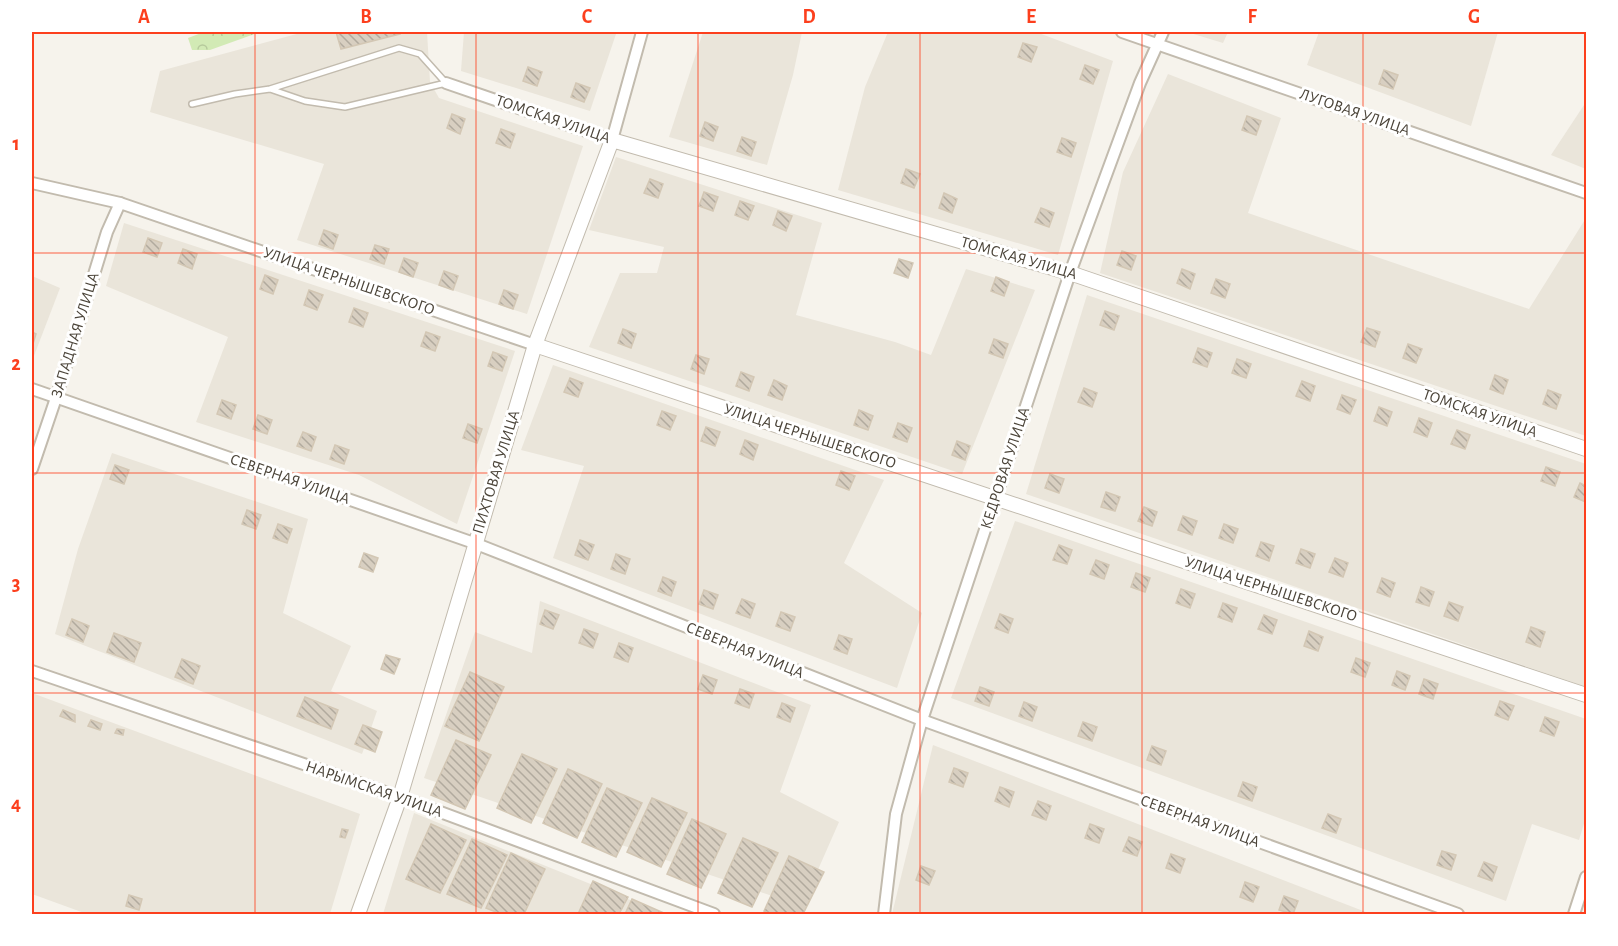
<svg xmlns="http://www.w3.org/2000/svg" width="1618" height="946" font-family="'Alegreya Sans',sans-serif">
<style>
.residential{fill:#eae5da}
.forest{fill:url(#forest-crowns)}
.building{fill:url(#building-back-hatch);stroke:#d3c7b4;stroke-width:1.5}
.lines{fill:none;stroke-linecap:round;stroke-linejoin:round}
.service-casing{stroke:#c2bbae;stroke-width:8}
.minor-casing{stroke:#c2bbae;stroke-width:14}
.tertiary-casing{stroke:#c2bbae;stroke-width:16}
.service{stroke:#fff;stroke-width:5}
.minor{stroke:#fff;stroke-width:10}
.tertiary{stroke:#fff;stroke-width:14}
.grid{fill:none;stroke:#fc3f1d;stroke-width:1.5;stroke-opacity:0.55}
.labels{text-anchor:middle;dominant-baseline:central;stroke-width:6;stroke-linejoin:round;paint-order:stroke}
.street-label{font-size:16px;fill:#4b4439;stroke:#fff}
.neatline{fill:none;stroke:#fc3f1d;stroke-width:2}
.grid-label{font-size:20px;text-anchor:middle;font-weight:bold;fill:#fc3f1d}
</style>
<defs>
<pattern id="forest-crowns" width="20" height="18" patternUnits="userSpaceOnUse" patternTransform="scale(1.5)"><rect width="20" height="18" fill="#d2eab5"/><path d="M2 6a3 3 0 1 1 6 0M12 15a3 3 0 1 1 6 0" fill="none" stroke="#b6ca9c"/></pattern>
<pattern id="building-back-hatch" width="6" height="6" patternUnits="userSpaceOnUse" patternTransform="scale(1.5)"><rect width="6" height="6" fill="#d8cfc1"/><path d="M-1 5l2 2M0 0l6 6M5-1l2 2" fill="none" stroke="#b1aa9e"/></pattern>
</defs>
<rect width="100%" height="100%" fill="#f6f3ec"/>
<g class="residential">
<polygon points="304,32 427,32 430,82 439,98 583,146 527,314 297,240 324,164 150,112 160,71"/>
<polygon points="464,32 608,32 616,34 590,111 461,71"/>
<polygon points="703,32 802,32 793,75 767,165 669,137"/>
<polygon points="888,32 1036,32 1113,61 1058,255 838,190 865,87"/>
<polygon points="1187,32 1228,32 1223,43"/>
<polygon points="1319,32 1498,32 1471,126 1307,65"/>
<polygon points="1168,74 1281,118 1248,213 1529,309 1586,218 1586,436 1100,273 1123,172"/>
<polygon points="1586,102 1586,169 1551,155"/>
<polygon points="616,157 822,223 796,315 895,342 931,355 966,269 1035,290 962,474 589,347 620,273 657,273 664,247 589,230"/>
<polygon points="124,223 515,351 457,524 359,475 196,422 228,337 106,286"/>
<polygon points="32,276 60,288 32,361"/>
<polygon points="1087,295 1586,464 1586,687 1026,494"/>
<polygon points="553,365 884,480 844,563 922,613 897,688 553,558 584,466 521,450"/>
<polygon points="112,453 308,519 283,613 351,646 331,691 377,711 362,754 55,634 78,549"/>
<polygon points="1015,521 1586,719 1586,817 1579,840 1532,824 1506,901 951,698"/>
<polygon points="540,601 811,705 780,792 839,822 802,906 424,778 475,632 532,653"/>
<polygon points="32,693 360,814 330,914 87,914 32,894"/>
<polygon points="933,745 1371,914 892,914"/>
<polygon points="414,813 665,914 383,914"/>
</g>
<polygon class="forest" points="204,32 260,32 210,50 192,50 188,38"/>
<g class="building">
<polygon points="336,32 399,32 400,34 341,49"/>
<polygon points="1023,43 1037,47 1031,62 1018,57"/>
<polygon points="1085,65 1099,70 1093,84 1080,79"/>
<polygon points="528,67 542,72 537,86 523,81"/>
<polygon points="1384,70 1398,75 1393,89 1379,84"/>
<polygon points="576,83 590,88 584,102 571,97"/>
<polygon points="452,114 465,119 460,134 447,128"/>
<polygon points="1247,116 1261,121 1256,135 1242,130"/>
<polygon points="705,122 718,127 713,141 700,136"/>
<polygon points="501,129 515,134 510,148 496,143"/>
<polygon points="742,137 756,142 751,156 737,151"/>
<polygon points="1062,138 1076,143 1071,157 1057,152"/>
<polygon points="906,169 920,174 914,188 901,183"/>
<polygon points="650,179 663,184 658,198 644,193"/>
<polygon points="704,192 718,197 713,211 699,206"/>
<polygon points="944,193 957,199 952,213 939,208"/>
<polygon points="740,201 754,206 748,220 735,215"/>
<polygon points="1041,208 1054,213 1049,227 1035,222"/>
<polygon points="778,211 792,216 786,231 773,225"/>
<polygon points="324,230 338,235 333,249 319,244"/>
<polygon points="148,238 162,243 157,257 143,252"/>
<polygon points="375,245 389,249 384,264 370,259"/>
<polygon points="183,249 197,254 192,269 178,263"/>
<polygon points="1122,251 1136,256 1131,270 1117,265"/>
<polygon points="404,258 418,263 413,277 399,272"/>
<polygon points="899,259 913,263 908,278 894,273"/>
<polygon points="1182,269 1195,274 1190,289 1177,283"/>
<polygon points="444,271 458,276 453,290 439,285"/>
<polygon points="265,275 278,280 273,294 260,289"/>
<polygon points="996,277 1009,282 1004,296 991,291"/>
<polygon points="1216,279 1230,284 1225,298 1211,293"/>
<polygon points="309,290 323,295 317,310 304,305"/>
<polygon points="504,290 518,295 513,309 499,304"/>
<polygon points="354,308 368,313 363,327 349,322"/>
<polygon points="1105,311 1119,316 1114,330 1100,325"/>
<polygon points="1367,328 1380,332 1375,347 1361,342"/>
<polygon points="623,329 636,334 631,348 618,343"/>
<polygon points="32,332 36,334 32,347"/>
<polygon points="426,332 440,337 435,351 421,346"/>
<polygon points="994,339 1008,344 1003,358 989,353"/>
<polygon points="1408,344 1422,349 1416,363 1403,358"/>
<polygon points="1198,348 1212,353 1207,367 1193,362"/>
<polygon points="493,352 507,357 502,371 488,366"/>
<polygon points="696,355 709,359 704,374 691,369"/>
<polygon points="1237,359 1251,364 1246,378 1232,373"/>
<polygon points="741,372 754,377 749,391 736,386"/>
<polygon points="1495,375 1508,380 1503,394 1490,389"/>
<polygon points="570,378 583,383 578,397 564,392"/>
<polygon points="774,380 787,386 782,400 768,395"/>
<polygon points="1302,381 1315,386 1310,401 1296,396"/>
<polygon points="1084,388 1097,393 1092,407 1078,402"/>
<polygon points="1548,390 1561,395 1556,409 1543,404"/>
<polygon points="1342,395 1356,400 1350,414 1337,409"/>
<polygon points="222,400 236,405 231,419 217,414"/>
<polygon points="1379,407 1392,412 1387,426 1374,421"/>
<polygon points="859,410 873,416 868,430 854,425"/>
<polygon points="662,411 676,416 670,430 657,425"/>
<polygon points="258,415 272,420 267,434 253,429"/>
<polygon points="1419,418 1432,423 1427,437 1414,432"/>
<polygon points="898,423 912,428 907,442 893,437"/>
<polygon points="468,424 482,429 477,443 463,438"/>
<polygon points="706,427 720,432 715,446 701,441"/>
<polygon points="1457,430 1470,435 1465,449 1451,444"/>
<polygon points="303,432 316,437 311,451 297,446"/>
<polygon points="745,440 758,445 753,460 740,454"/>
<polygon points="957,441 970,446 965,460 952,455"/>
<polygon points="335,445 349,450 344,464 330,459"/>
<polygon points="115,465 129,470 124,484 110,479"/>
<polygon points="1546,467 1560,472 1555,486 1541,481"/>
<polygon points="841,471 855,476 849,490 836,485"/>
<polygon points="1050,474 1064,479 1059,493 1045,488"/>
<polygon points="1580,483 1586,486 1586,502 1574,497"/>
<polygon points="1106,492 1120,497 1115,511 1101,507"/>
<polygon points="1144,507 1157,512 1152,526 1138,521"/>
<polygon points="247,510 261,515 256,529 242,524"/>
<polygon points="1183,516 1197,521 1192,535 1178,530"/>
<polygon points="278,524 292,529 287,543 273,538"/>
<polygon points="1224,524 1238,529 1233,543 1219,538"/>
<polygon points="580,540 594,545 588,560 575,555"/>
<polygon points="1261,542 1274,546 1269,561 1256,556"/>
<polygon points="1059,545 1072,550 1067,564 1053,560"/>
<polygon points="1301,549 1315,554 1310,568 1296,563"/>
<polygon points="364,553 378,558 373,572 359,567"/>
<polygon points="616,554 630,559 625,574 611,569"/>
<polygon points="1335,558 1348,563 1343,577 1329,572"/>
<polygon points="1096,560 1109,565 1104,579 1090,574"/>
<polygon points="1136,573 1150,578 1145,592 1131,587"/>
<polygon points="663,577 676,582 671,596 658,591"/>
<polygon points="1382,578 1395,583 1390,597 1377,592"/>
<polygon points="1421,587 1434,592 1429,606 1416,602"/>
<polygon points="1181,589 1195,594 1190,608 1176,603"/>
<polygon points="704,590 718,595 713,609 699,604"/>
<polygon points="742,599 755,604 750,618 736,613"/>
<polygon points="1449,602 1463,607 1458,621 1444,616"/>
<polygon points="1223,603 1237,608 1232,622 1218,617"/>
<polygon points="545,610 559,615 553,629 540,624"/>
<polygon points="781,612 795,617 790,631 776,626"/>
<polygon points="1000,614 1013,619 1008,633 995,628"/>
<polygon points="1264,615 1277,620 1272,634 1258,629"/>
<polygon points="72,619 89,626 83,642 66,635"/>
<polygon points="1531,627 1545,632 1540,647 1526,642"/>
<polygon points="584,629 598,634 593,648 579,643"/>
<polygon points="1309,631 1323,637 1318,651 1304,646"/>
<polygon points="114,633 141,643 134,662 107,652"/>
<polygon points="839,635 852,639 847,654 834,649"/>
<polygon points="619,643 633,648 628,662 614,657"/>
<polygon points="386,655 400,659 394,674 381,669"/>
<polygon points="1356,658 1370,663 1365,677 1351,672"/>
<polygon points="182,659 200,666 193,684 175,677"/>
<polygon points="1397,671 1410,676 1405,690 1392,685"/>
<polygon points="470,672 504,687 479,741 445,726"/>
<polygon points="703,675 717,680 712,694 698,689"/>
<polygon points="1424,679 1438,684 1433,699 1419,694"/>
<polygon points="980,687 994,692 989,706 975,701"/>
<polygon points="740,689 754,694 749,708 735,703"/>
<polygon points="305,697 338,710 331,729 297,716"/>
<polygon points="1500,701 1514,706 1508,720 1495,715"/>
<polygon points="1024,702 1037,707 1032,721 1019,716"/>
<polygon points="782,703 795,708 790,722 777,717"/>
<polygon points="63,710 75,715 75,722 60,716"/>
<polygon points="1545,717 1559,722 1554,736 1540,731"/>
<polygon points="91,720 102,724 100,730 88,726"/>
<polygon points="1083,722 1097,727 1092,741 1078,736"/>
<polygon points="363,725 382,732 375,752 355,744"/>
<polygon points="117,729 124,730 123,735 115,733"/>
<polygon points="456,740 491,755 465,809 431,795"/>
<polygon points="1152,746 1166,751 1161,765 1147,760"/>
<polygon points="522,754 557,769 531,823 497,808"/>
<polygon points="954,768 968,773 963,787 949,782"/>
<polygon points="568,769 602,784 577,838 543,823"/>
<polygon points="1243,782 1257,787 1252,801 1238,796"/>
<polygon points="1000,787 1014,792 1009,807 995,801"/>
<polygon points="607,788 642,803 616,857 582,842"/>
<polygon points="652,798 687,813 661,867 627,852"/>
<polygon points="1038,801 1051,806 1046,820 1032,815"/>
<polygon points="1328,814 1341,819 1336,833 1322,828"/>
<polygon points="692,819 726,834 701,888 667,874"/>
<polygon points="431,824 466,840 440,893 406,879"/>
<polygon points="1090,824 1104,829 1099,843 1085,838"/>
<polygon points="342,829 348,830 345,838 340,837"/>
<polygon points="1129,837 1142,842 1137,856 1123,851"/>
<polygon points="743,838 778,853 752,907 718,893"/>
<polygon points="472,839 507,855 481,908 447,894"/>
<polygon points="1442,851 1456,855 1451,870 1437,865"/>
<polygon points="511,853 545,869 524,914 501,914 486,908"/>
<polygon points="1171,854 1185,859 1180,873 1166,868"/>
<polygon points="789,856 824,872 803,914 772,914 764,911"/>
<polygon points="1484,862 1497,867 1492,881 1478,876"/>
<polygon points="921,866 935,871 929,885 916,880"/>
<polygon points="593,881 628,897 619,914 578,914"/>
<polygon points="1245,882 1259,887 1253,902 1240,897"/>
<polygon points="129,895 142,899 139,910 126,906"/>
<polygon points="1284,896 1298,901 1293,914 1279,910"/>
<polygon points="632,899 666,914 625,914"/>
</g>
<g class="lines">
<defs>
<polyline id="service" points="192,104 235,94 270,89 305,101 345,107 446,83 420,54 399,48 270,89"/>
<g id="minor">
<polyline points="1122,32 1586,193"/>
<polyline points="446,83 612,140 642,32"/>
<polyline points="32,183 120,203 535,345"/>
<polyline points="32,389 474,543 922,720 1458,914"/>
<polyline points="32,469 56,398 107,232 120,203"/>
<polyline points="32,671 400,797 714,914"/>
<polyline points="884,914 896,814 922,720 1070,273 1140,83 1163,32"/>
<polyline points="1574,914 1586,877"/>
</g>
<g id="tertiary">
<polyline points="535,345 1586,695"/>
<polyline points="358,914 400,797 535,345 612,140 1070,273 1586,449"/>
</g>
</defs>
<use href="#service" class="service-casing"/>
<use href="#minor" class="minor-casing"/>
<use href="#tertiary" class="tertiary-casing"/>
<use href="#service" class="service"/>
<use href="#minor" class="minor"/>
<use href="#tertiary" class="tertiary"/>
</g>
<path class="grid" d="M255 32V914M476 32V914M698 32V914M920 32V914M1142 32V914M1363 32V914M32 253H1586M32 473H1586M32 693H1586"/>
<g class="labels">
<g class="street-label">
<text transform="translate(1355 112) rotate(19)">ЛУГОВАЯ УЛИЦА</text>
<text transform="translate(553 119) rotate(19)">ТОМСКАЯ УЛИЦА</text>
<text transform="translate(1019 258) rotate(16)">ТОМСКАЯ УЛИЦА</text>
<text transform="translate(349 281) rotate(19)">УЛИЦА ЧЕРНЫШЕВСКОГО</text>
<text transform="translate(75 335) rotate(-73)">ЗАПАДНАЯ УЛИЦА</text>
<text transform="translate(1480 413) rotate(19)">ТОМСКАЯ УЛИЦА</text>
<text transform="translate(810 436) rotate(18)">УЛИЦА ЧЕРНЫШЕВСКОГО</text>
<text transform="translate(1005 468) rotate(-72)">КЕДРОВАЯ УЛИЦА</text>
<text transform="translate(496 472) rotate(-73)">ПИХТОВАЯ УЛИЦА</text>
<text transform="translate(290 479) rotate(19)">СЕВЕРНАЯ УЛИЦА</text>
<text transform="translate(1271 589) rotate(18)">УЛИЦА ЧЕРНЫШЕВСКОГО</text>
<text transform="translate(745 650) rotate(22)">СЕВЕРНАЯ УЛИЦА</text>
<text transform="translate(374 789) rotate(19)">НАРЫМСКАЯ УЛИЦА</text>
<text transform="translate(1200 821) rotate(20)">СЕВЕРНАЯ УЛИЦА</text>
</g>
</g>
<rect width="1618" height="946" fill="none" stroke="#ffffff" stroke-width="66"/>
<rect x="33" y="33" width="1552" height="880" class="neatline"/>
<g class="grid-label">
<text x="144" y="23">A</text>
<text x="366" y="23">B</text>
<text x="587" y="23">C</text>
<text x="809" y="23">D</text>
<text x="1031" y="23">E</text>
<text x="1252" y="23">F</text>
<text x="1474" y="23">G</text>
<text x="16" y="150">1</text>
<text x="16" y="370">2</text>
<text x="16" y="590">3</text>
<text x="16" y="810">4</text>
</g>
</svg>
